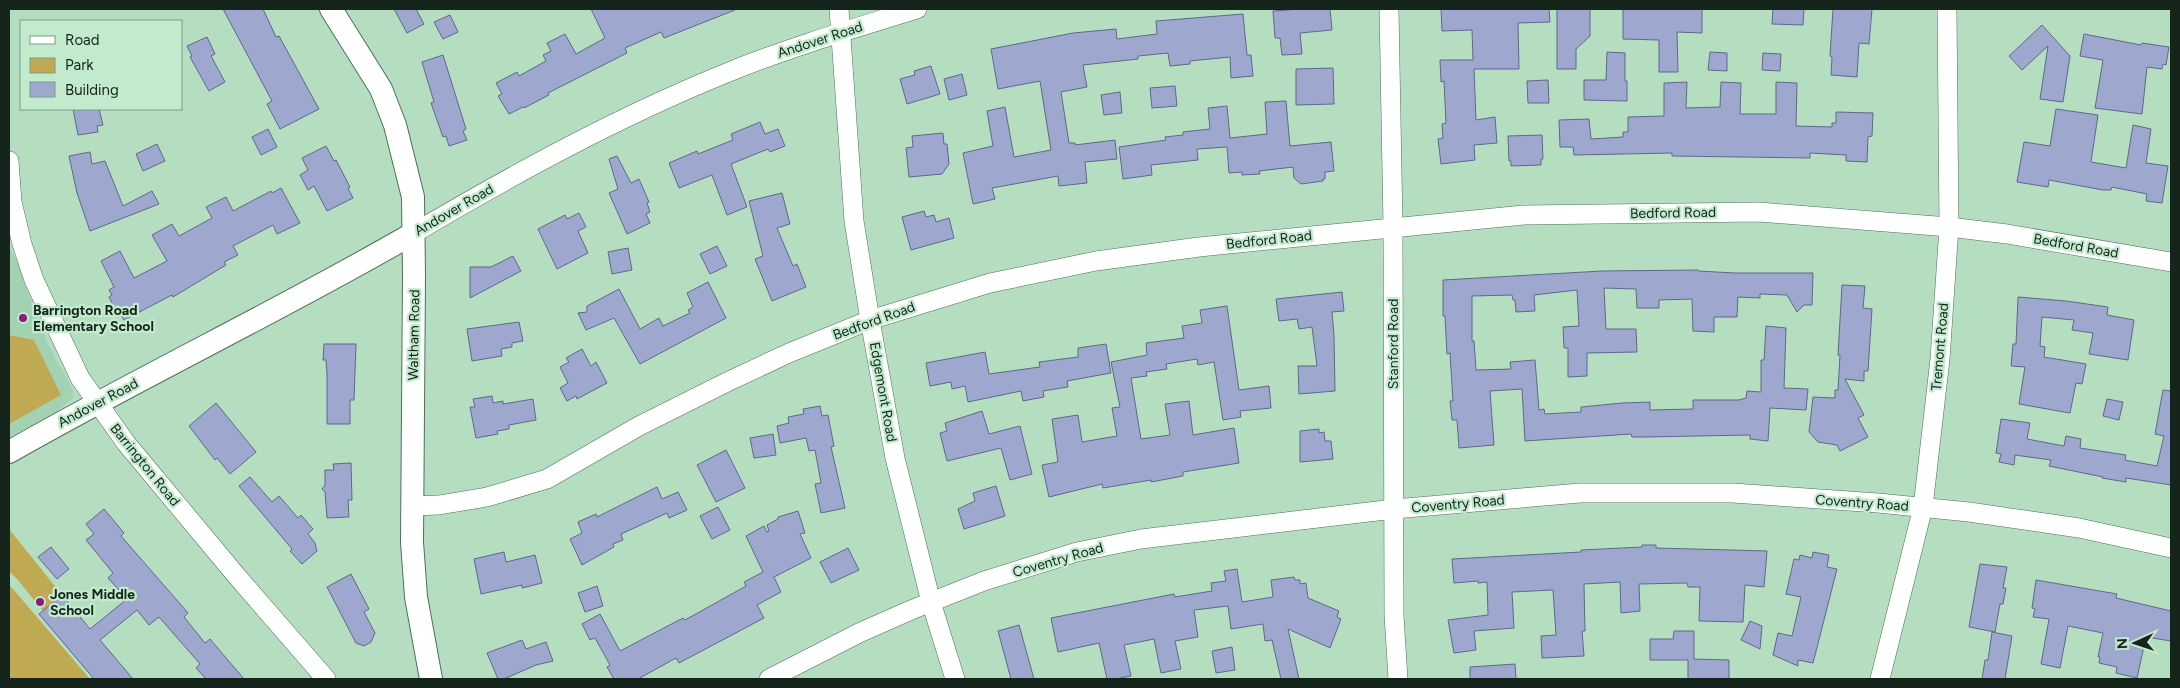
<svg xmlns="http://www.w3.org/2000/svg" width="2180" height="688" font-family="Figtree,sans-serif">
<style>
.built{fill:#a3d2b2}
.green{fill:#c0a953}
.building{fill:#9ea8cf;stroke:#5f678b}
.lines{fill:none;stroke-linecap:round;stroke-linejoin:round}
.minor-casing{stroke:#4c7158;stroke-width:20}
.tertiary-casing{stroke:#4c7158;stroke-width:24}
.minor{stroke:#fff;stroke-width:19}
.tertiary{stroke:#fff;stroke-width:22}
.poi-dot{fill:#8b1a7d;stroke:#c2ebce;stroke-width:2}
.labels{text-anchor:middle;dominant-baseline:central;stroke-width:4.5;stroke-linejoin:round;paint-order:stroke}
.street-label{font-size:14px;fill:#16251b;stroke:#c2ebce}
.poi-label{font-size:14px;font-weight:bold;fill:#16251b;stroke:#c2ebce;text-anchor:start}
</style>
<rect width="100%" height="100%" fill="#b5dec1"/>
<polygon class="built" points="9,248 16,258 27,291 48,344 73,390 73,398 58,411 9,437"/>
<g class="green">
<polygon points="9,335 34,340 61,395 9,424"/>
<polygon points="9,529 62,595 43,611 18,580 9,571"/>
<polygon points="9,585 13,589 90,679 9,679"/>
</g>
<g class="building">
<polygon points="223,9 263,9 276,37 279,36 319,109 280,129 267,104 272,101"/>
<polygon points="394,9 416,9 424,24 407,33"/>
<polygon points="591,9 735,9 735,10 664,38 661,32 625,48 627,53 548,93 549,95 524,108 523,107 509,114 498,96 502,94 496,83 517,72 519,76 546,61 543,55 551,51 547,43 565,34 576,54 605,38"/>
<polygon points="1301,9 1330,9 1332,30 1300,33 1302,54 1282,55 1280,38 1275,38 1273,11"/>
<polygon points="1441,9 1549,9 1550,22 1518,23 1519,69 1474,69 1476,120 1495,117 1497,143 1474,145 1475,160 1441,164 1438,139 1443,138 1442,124 1446,123 1444,81 1441,82 1440,60 1473,60 1472,30 1442,31"/>
<polygon points="1557,9 1590,9 1590,36 1576,49 1576,69 1557,69"/>
<polygon points="1623,9 1702,9 1702,33 1677,32 1678,72 1659,72 1659,40 1623,39"/>
<polygon points="1773,9 1804,9 1803,25 1772,24"/>
<polygon points="1833,9 1872,9 1869,44 1859,43 1857,77 1831,75 1832,57 1830,56"/>
<polygon points="1243,14 1247,55 1251,55 1253,76 1231,78 1230,57 1190,61 1190,64 1170,66 1168,53 1138,56 1138,59 1083,65 1087,87 1061,92 1069,143 1075,143 1075,145 1115,140 1117,159 1085,162 1087,183 1059,186 1058,176 992,188 995,199 973,204 963,153 993,146 987,111 1005,107 1014,157 1051,150 1040,81 998,89 991,49 1073,33 1116,29 1117,39 1157,34 1156,21"/>
<polygon points="450,15 458,32 443,39 434,22"/>
<polygon points="2042,25 2070,56 2063,102 2040,99 2048,46 2022,70 2009,56"/>
<polygon points="2084,34 2141,45 2142,43 2169,47 2166,65 2163,64 2162,69 2147,67 2142,114 2095,108 2103,60 2080,56"/>
<polygon points="207,37 215,54 211,56 225,82 209,91 190,57 192,56 187,46"/>
<polygon points="1607,52 1625,53 1625,81 1627,81 1627,101 1584,100 1584,80 1606,80"/>
<polygon points="1710,52 1727,53 1727,71 1708,70"/>
<polygon points="1763,53 1781,54 1780,71 1762,70"/>
<polygon points="443,55 466,129 463,131 467,140 449,146 446,136 443,137 431,103 434,102 422,62"/>
<polygon points="931,66 940,94 907,104 900,79 915,75 914,71"/>
<polygon points="1333,68 1334,104 1296,105 1296,69"/>
<polygon points="962,74 967,95 949,100 944,79"/>
<polygon points="1548,80 1549,103 1528,103 1527,81"/>
<polygon points="1687,82 1686,108 1720,107 1721,82 1741,83 1740,114 1776,114 1776,82 1797,83 1796,126 1832,127 1832,123 1836,123 1836,112 1873,113 1872,136 1868,137 1867,162 1846,161 1846,155 1810,153 1810,158 1672,156 1672,153 1574,155 1573,147 1560,147 1559,120 1589,119 1591,139 1623,137 1623,132 1628,132 1628,117 1664,116 1664,83"/>
<polygon points="1175,86 1177,106 1152,108 1150,88"/>
<polygon points="1120,92 1122,113 1104,115 1101,95"/>
<polygon points="1286,101 1290,146 1331,142 1334,171 1325,172 1325,179 1323,179 1323,181 1301,184 1294,178 1293,167 1259,171 1260,174 1242,175 1242,172 1229,173 1227,147 1197,149 1198,160 1151,165 1152,175 1123,179 1119,147 1166,140 1165,137 1183,135 1183,132 1210,129 1208,108 1227,106 1230,138 1267,134 1265,102"/>
<polygon points="73,109 99,109 103,125 97,126 98,132 78,135"/>
<polygon points="2056,109 2098,115 2091,162 2126,168 2133,125 2151,129 2146,163 2168,166 2162,203 2146,201 2147,194 2112,187 2111,190 2103,190 2049,180 2048,187 2017,182 2024,142 2050,146"/>
<polygon points="760,122 765,134 778,129 785,146 770,152 768,149 731,164 747,207 727,215 712,175 679,188 669,163 697,151 698,154 733,140 731,134"/>
<polygon points="268,129 277,147 261,155 252,137"/>
<polygon points="943,133 944,144 947,144 949,164 942,174 909,177 906,148 913,147 912,136"/>
<polygon points="1542,135 1543,159 1541,159 1541,165 1511,166 1511,161 1509,161 1508,136"/>
<polygon points="157,144 165,161 143,171 136,154"/>
<polygon points="326,146 334,161 336,160 350,187 348,188 353,198 327,211 314,186 308,190 300,175 308,170 302,158"/>
<polygon points="90,152 92,164 105,161 123,206 152,191 159,204 90,231 77,193 69,156"/>
<polygon points="617,156 631,183 639,179 649,202 647,203 650,212 646,214 650,223 627,234 609,193 618,189 609,159"/>
<polygon points="281,188 300,223 277,234 273,225 233,246 238,255 224,262 226,265 173,297 172,295 124,320 118,310 116,311 109,297 112,295 109,290 114,287 101,261 120,251 134,278 167,261 152,235 172,224 179,236 212,218 206,207 226,197 233,211 271,191 272,193"/>
<polygon points="782,193 790,224 777,228 793,266 797,264 806,287 772,301 755,259 763,256 749,201"/>
<polygon points="924,211 926,217 934,215 936,222 949,218 954,238 911,250 902,217"/>
<polygon points="579,213 586,227 578,231 588,253 557,269 538,229 565,215 567,219"/>
<polygon points="717,246 727,266 710,274 700,254"/>
<polygon points="628,248 632,270 612,274 608,252"/>
<polygon points="513,256 521,271 470,298 470,267 491,267"/>
<polygon points="1698,270 1698,271 1735,273 1813,273 1812,305 1804,305 1797,312 1787,295 1760,294 1760,298 1738,297 1737,317 1714,317 1714,332 1693,331 1692,299 1659,300 1659,308 1637,308 1636,289 1604,288 1606,329 1636,329 1637,352 1587,353 1587,376 1568,377 1568,348 1564,348 1563,327 1579,326 1577,290 1534,295 1535,311 1516,312 1515,300 1513,300 1512,295 1472,296 1472,341 1474,341 1476,370 1511,369 1510,362 1535,360 1539,410 1544,409 1545,414 1581,412 1581,407 1622,403 1650,402 1650,410 1693,409 1693,400 1739,400 1746,398 1747,391 1761,392 1761,360 1764,360 1766,326 1786,328 1784,388 1808,389 1806,410 1770,408 1768,441 1750,439 1750,435 1645,437 1632,437 1631,434 1525,441 1522,389 1490,391 1494,445 1459,448 1457,420 1452,420 1450,401 1453,401 1450,353 1447,354 1445,316 1443,316 1443,280 1602,271"/>
<polygon points="708,282 726,318 640,364 614,318 586,330 578,313 587,312 587,306 619,289 640,329 659,318 663,326 690,313 688,310 693,307 687,293"/>
<polygon points="1842,285 1865,286 1863,308 1872,309 1868,371 1864,371 1864,381 1845,379 1864,415 1858,418 1868,437 1840,451 1837,445 1818,442 1809,432 1813,397 1835,398 1835,390 1838,390 1840,355 1838,355"/>
<polygon points="1342,292 1344,311 1332,312 1334,335 1335,391 1299,394 1298,366 1317,366 1312,327 1299,329 1297,319 1279,321 1276,299"/>
<polygon points="2018,297 2066,301 2108,307 2107,315 2134,320 2128,360 2089,354 2093,333 2072,330 2074,320 2042,317 2040,346 2045,347 2044,357 2086,364 2082,384 2076,383 2070,413 2019,404 2025,367 2011,366 2013,344 2016,344"/>
<polygon points="1227,306 1239,390 1269,386 1271,408 1240,411 1241,417 1223,420 1214,362 1198,365 1197,359 1166,364 1167,369 1146,372 1147,376 1131,378 1141,439 1170,435 1165,404 1189,401 1193,435 1234,428 1239,463 1183,472 1183,476 1151,482 1151,480 1103,488 1102,484 1049,497 1042,465 1058,462 1052,419 1078,415 1082,442 1117,436 1112,408 1120,407 1111,362 1147,355 1146,343 1184,338 1182,326 1202,323 1200,310"/>
<polygon points="519,322 523,341 512,343 512,347 501,349 502,356 472,361 467,329"/>
<polygon points="324,344 356,344 354,400 350,400 350,424 327,424 327,374 326,360 323,360"/>
<polygon points="1106,344 1111,373 1067,381 1068,387 1043,391 1044,397 1023,401 1021,391 968,402 965,386 952,389 951,382 930,386 926,363 985,352 989,374 1040,367 1039,362 1078,357 1078,348"/>
<polygon points="582,349 591,366 596,362 607,383 577,399 576,396 567,401 560,388 568,383 560,367 569,362 566,358"/>
<polygon points="2163,390 2171,391 2171,485 2126,478 2126,482 2102,478 2103,477 2049,466 2051,460 2015,455 2014,465 1999,462 2001,454 1996,453 2001,419 2030,423 2027,439 2064,446 2066,436 2081,439 2080,448 2126,455 2125,460 2157,466 2164,436 2155,434"/>
<polygon points="492,396 493,403 503,401 503,404 533,399 536,420 509,425 509,429 497,431 498,434 476,438 470,407 475,407 473,399"/>
<polygon points="2107,399 2123,402 2119,420 2103,416"/>
<polygon points="216,403 256,452 230,474 217,458 215,460 189,426"/>
<polygon points="820,406 822,416 828,415 834,446 831,447 845,508 821,513 815,484 821,483 815,450 809,451 806,438 780,443 777,426 789,423 788,417 804,414 803,409"/>
<polygon points="982,411 989,434 1020,426 1032,474 1010,480 1001,448 947,461 940,433 947,431 945,423"/>
<polygon points="1319,429 1319,433 1324,432 1325,441 1331,441 1333,459 1300,462 1300,431"/>
<polygon points="773,434 776,455 754,458 750,438"/>
<polygon points="726,450 745,488 716,502 697,465"/>
<polygon points="351,463 352,500 348,500 349,517 327,518 325,492 322,489 325,485 325,470 334,470 333,464"/>
<polygon points="250,477 272,502 279,496 298,518 301,515 313,529 308,534 315,543 317,551 302,564 290,551 292,549 239,486"/>
<polygon points="996,486 1005,516 964,529 958,509 975,501 973,493"/>
<polygon points="657,487 662,499 678,492 687,510 669,518 667,513 621,534 623,540 613,544 614,547 582,565 570,539 582,533 578,522 596,514 597,517"/>
<polygon points="718,507 730,530 712,539 700,516"/>
<polygon points="104,509 124,533 121,536 188,613 184,617 205,643 210,639 244,679 206,679 196,668 200,664 159,617 149,625 137,610 100,640 133,679 94,679 39,614 62,595 90,629 127,599 108,578 113,573 86,540 94,534 86,524"/>
<polygon points="798,511 805,533 800,534 811,558 774,577 781,592 757,605 764,618 679,663 676,658 638,679 614,679 607,667 610,665 595,638 590,640 582,624 600,614 620,651 683,618 685,620 746,586 744,582 763,572 746,536 764,526 767,532 769,531 767,525 778,519 778,517"/>
<polygon points="1642,545 1656,545 1656,548 1767,551 1764,587 1745,585 1743,622 1699,621 1700,587 1688,587 1687,583 1639,584 1640,611 1621,613 1620,582 1584,584 1585,631 1582,631 1584,656 1542,658 1541,636 1556,635 1553,590 1512,592 1514,628 1474,631 1476,650 1454,653 1448,620 1488,615 1487,582 1478,583 1478,581 1454,583 1452,559 1581,552 1581,550 1642,547"/>
<polygon points="51,547 69,569 57,579 38,557"/>
<polygon points="848,548 859,570 831,583 820,562"/>
<polygon points="504,552 506,562 535,555 542,583 522,588 522,585 481,594 474,559"/>
<polygon points="1813,552 1829,555 1827,567 1837,569 1813,663 1798,660 1798,666 1773,655 1778,633 1792,636 1801,597 1786,594 1794,559 1799,560 1800,555 1812,558"/>
<polygon points="1980,564 2007,567 2003,588 2006,588 2003,604 2000,604 1995,632 1969,627"/>
<polygon points="1237,569 1242,602 1273,597 1271,580 1294,577 1295,580 1300,580 1300,584 1306,583 1308,598 1339,611 1337,617 1341,619 1330,648 1288,629 1299,679 1281,679 1272,640 1265,641 1263,624 1231,629 1228,606 1194,610 1198,637 1175,641 1181,669 1161,673 1154,639 1124,645 1131,676 1115,679 1107,679 1099,643 1058,652 1051,618 1174,594 1175,597 1212,591 1211,583 1226,581 1224,571"/>
<polygon points="351,574 369,609 364,612 375,633 371,642 364,646 356,643 327,587"/>
<polygon points="2036,580 2117,594 2116,598 2171,611 2171,641 2146,637 2137,678 2116,673 2117,667 2099,663 2100,657 2098,657 2103,633 2068,626 2060,668 2041,664 2049,619 2033,617 2035,609 2032,608"/>
<polygon points="597,586 603,606 585,612 578,593"/>
<polygon points="1750,621 1762,626 1760,649 1741,640"/>
<polygon points="1019,625 1034,679 1011,679 998,631"/>
<polygon points="1674,631 1694,631 1694,659 1729,660 1729,679 1688,679 1688,660 1650,660 1650,639 1673,639"/>
<polygon points="1992,632 2012,636 2005,679 1982,679 1985,660 1988,660"/>
<polygon points="522,640 526,649 546,642 553,661 536,665 504,679 498,679 487,653"/>
<polygon points="1232,647 1235,670 1216,673 1212,651"/>
<polygon points="1515,664 1516,679 1470,679 1470,667"/>
</g>
<g class="lines">
<defs>
<g id="minor">
<polyline points="839,9 854,221 870,320 895,458 931,602 955,679"/>
<polyline points="1389,9 1393,227 1394,615 1398,679"/>
<polyline points="9,161 12,202 22,244 34,280 80,378 126,443 235,574 326,679"/>
<path d="M414 233C514 174 616 118 724 74 787 48 852 29 917 9"/>
<polyline points="412,506 439,505 487,497 547,479 639,426 729,381 789,353 870,320 990,283 1096,261 1199,247 1524,215 1759,212 1949,227 2007,234 2171,262"/>
<polyline points="769,679 859,633 911,610 984,581 1077,552 1141,539 1394,509 1580,493 1733,493 1878,503 1969,512 2079,528 2171,548"/>
<polyline points="1880,679 1923,507 1940,359 1949,227 1947,9"/>
</g>
<g id="tertiary">
<polyline points="331,9 381,89 395,125 413,197 414,276 412,542 416,597 431,679"/>
<path d="M9 452C142 376 281 310 414 233"/>
</g>
</defs>
<use href="#minor" class="minor-casing"/>
<use href="#tertiary" class="tertiary-casing"/>
<use href="#minor" class="minor"/>
<use href="#tertiary" class="tertiary"/>
</g>
<g class="poi-dot">
<circle cx="23" cy="318" r="5"/>
<circle cx="40" cy="602" r="5"/>
</g>
<g class="labels">
<g class="street-label">
<text transform="translate(820 40) rotate(-18)">Andover Road</text>
<text transform="translate(454 210) rotate(-30)">Andover Road</text>
<text transform="translate(1673 213) rotate(-1)">Bedford Road</text>
<text transform="translate(1269 240) rotate(-6)">Bedford Road</text>
<text transform="translate(2076 246) rotate(10)">Bedford Road</text>
<text transform="translate(874 321) rotate(-20)">Bedford Road</text>
<text transform="translate(414 335) rotate(-89)">Waltham Road</text>
<text transform="translate(1393 344) rotate(-90)">Stanford Road</text>
<text transform="translate(1940 347) rotate(-85)">Tremont Road</text>
<text transform="translate(883 392) rotate(80)">Edgemont Road</text>
<text transform="translate(98 403) rotate(-28)">Andover Road</text>
<text transform="translate(145 465) rotate(51)">Barrington Road</text>
<text transform="translate(1862 503) rotate(4)">Coventry Road</text>
<text transform="translate(1458 504) rotate(-5)">Coventry Road</text>
<text transform="translate(1058 560) rotate(-16)">Coventry Road</text>
</g>
<g class="poi-label">
<text x="33" y="310">Barrington Road<tspan x="33" dy="16">Elementary School</tspan></text>
<text x="50" y="594">Jones Middle<tspan x="50" dy="16">School</tspan></text>
</g>
</g>
<rect width="2180" height="688" fill="none" stroke="#16251b" stroke-width="20"/>
<rect x="20" y="20" width="162" height="90" fill="#c2ebce" stroke="#7d9c86"/>
<rect x="30" y="36" width="25" height="8" fill="#ffffff" stroke="#7d9c86"/>
<text x="65" y="45" font-size="15" fill="#16251b">Road</text>
<rect x="30" y="58" width="25" height="15" fill="#c0a953" stroke="#7d9c86"/>
<text x="65" y="70" font-size="15" fill="#16251b">Park</text>
<rect x="30" y="82" width="25" height="15" fill="#9ea8cf" stroke="#7d9c86"/>
<text x="65" y="95" font-size="15" fill="#16251b">Building</text>
<g transform="translate(2135 643) rotate(267)" stroke="#c2ebce" stroke-width="4" paint-order="stroke">
<path d="M0-4L9 19L0 12L-9 19Z" fill="#16251b"/>
<text y="-8" font-size="14" font-weight="bold" text-anchor="middle" fill="#16251b">N</text>
</g>
</svg>
